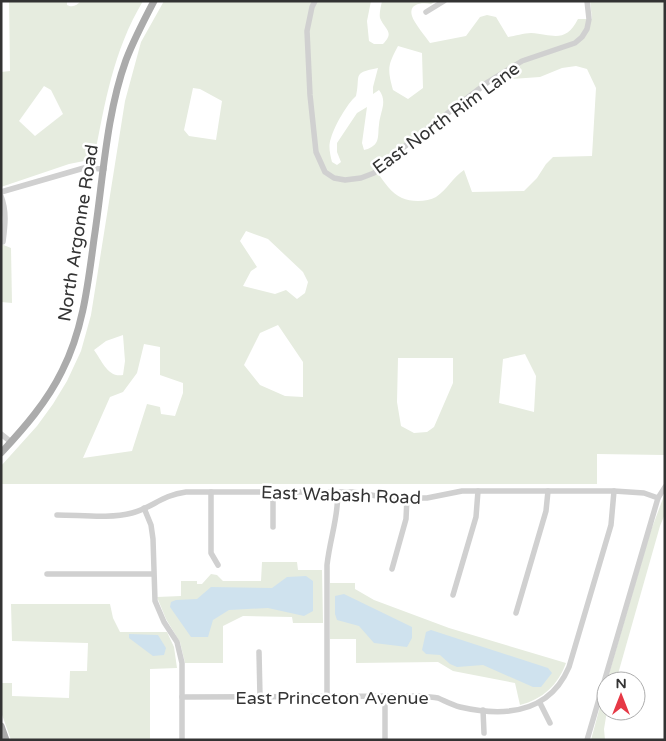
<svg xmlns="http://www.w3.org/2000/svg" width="666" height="741" font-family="'Varela Round',sans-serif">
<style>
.green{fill:#e6ecdf;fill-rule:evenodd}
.water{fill:#cfe2ee}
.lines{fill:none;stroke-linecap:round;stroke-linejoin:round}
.minor{stroke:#d0d0d0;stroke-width:5.5}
.major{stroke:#ababab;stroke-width:7}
.labels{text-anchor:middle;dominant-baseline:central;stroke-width:5;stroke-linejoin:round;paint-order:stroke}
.street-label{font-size:18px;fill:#333;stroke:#fff}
</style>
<rect width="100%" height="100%" fill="#fff"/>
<g class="green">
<path d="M9 1H67V5C73 8 77 5 81 1H143C113 51 105 103 94 159L69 164 1 187V72L10 71ZM44 86 51 90 63 114 35 136 19 121Z"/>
<path d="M164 1H371L367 21 369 41 374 44H383C395 32 385 30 380 18 379 13 381 6 382 1H436L431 4C423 2 408 3 412 16 414 23 426 37 430 43L466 36 480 17 487 15 496 17 508 37C515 36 524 33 531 33 554 35 566 43 578 19H592L590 1H665V455L597 454V484H1V466L37 426 53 404 67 381 81 351 91 315 125 101 141 42ZM398 46 422 53 423 88 408 99 393 90C387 68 388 65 398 46ZM576 66 587 69 596 88 592 156 553 157 546 164 537 178 524 191 472 192 464 170C453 177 447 190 436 197 427 202 411 202 402 198 392 194 383 181 378 173L403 150 495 80 540 77 562 68ZM378 68 373 87V94L379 90C388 102 380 111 379 125 378 130 379 136 377 141 375 146 369 149 364 150L362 143 367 107 357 113 337 143V152L341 162 337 165 332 162C330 154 328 146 331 138 335 125 347 104 356 96 361 75 351 73 378 68ZM193 88 200 89 222 101 216 140 189 136 184 130ZM246 231 268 239 303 272 308 282 305 293 297 299 286 290 275 294 243 286 251 271 257 267 240 241ZM278 325 303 362V397L285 396 260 385 244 365 260 333ZM123 335 125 361 123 375C108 378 102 361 94 350L106 341ZM144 344 160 347V375L183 383V393L175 416 161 414 160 407 147 404 132 451 83 458 110 397 123 392 137 373ZM525 354 536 376 534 412 499 403 503 359ZM398 358H453V383L434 427 427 432 414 433 401 426 397 402Z"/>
<polygon points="1,244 11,248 12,303 1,302"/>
<polygon points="665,493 665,514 660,526 616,681 607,681 650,533"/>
<polygon points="262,562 297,562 298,570 322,570 323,623 293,623 292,617 243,616 223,626 223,663 185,663 180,642 166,619 157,597 181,596 181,581 197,581 197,584 202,584 211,574 217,575 223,581 261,581"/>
<path d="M330 583H355V589L374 600 449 628 566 663C558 685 543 699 520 705L515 683 453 671 438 662 356 663V639H330Z"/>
<polygon points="11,604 110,604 113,618 120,632 167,632 174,647 177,668 150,669 150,740 11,740 1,712 1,683 12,683 12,696 69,698 70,671 87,671 88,643 12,641"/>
<polygon points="606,684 607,711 604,729 605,740 591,740"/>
</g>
<g class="water">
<polygon points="306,576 313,581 313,611 304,616 268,608 229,610 213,620 208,637 191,637 170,607 171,602 176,600 197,599 211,587 272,588 287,577"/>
<polygon points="344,594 412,627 412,638 407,647 374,643 359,626 337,620 335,614 335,596"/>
<polygon points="431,630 548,668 552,673 541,687 533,687 483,665 457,667 450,664 440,655 426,654 422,650 426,632"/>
<polygon points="129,634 158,635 166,648 164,655 153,656 129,638"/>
</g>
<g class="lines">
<g class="minor">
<polyline points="315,1 312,7 307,31 310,95 316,152 325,172 334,178 345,180 361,178 374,173 400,150 488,82 522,61 575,43 582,37 587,29 589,19 587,1"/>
<polyline points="426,12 444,1"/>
<polyline points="1,192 84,168 104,169"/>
<path d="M1 196C7 211 5 226 3 242"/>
<polyline points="1,434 11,442"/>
<polyline points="211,492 211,553 218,565"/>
<polyline points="273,492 273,527"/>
<polyline points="144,508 151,525 153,539 155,601 164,622 177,642 182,663 182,740"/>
<path d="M57 515C80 515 110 519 132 513 152 508 162 495 186 492H353L389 498H427L462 491H614L644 493 658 498"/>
<polyline points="392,569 406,519 407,498"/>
<polyline points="47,574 153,574"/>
<polyline points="453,595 476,517 478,491"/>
<polyline points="516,613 546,511 548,491"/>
<polyline points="259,652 260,697"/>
<path d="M327 696V565C330 538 338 519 338 492"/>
<polyline points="385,696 385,740"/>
<path d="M182 697 422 696C427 697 433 697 438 698 445 701 452 705 460 707 504 717 549 714 569 667L611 525 614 491"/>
<polyline points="540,703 550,723"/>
<polyline points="483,710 484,733"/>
<polyline points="587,740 658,498 665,487"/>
</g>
<g class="major">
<path d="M1 453C24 428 47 402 62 371 83 330 88 284 94 239 103 181 106 115 126 60 134 39 144 20 154 1"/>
<polyline points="1,726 6,740"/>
</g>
</g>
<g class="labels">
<g class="street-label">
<text transform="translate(446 118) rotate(-36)">East North Rim Lane</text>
<text transform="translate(78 233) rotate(-81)">North Argonne Road</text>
<text transform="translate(341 495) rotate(2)">East Wabash Road</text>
<text x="332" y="698">East Princeton Avenue</text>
</g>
</g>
<rect width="666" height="741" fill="none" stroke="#333333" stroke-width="5"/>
<g transform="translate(621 696)"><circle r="24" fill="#ffffff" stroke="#adadad"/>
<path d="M0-4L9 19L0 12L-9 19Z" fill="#e63946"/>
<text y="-8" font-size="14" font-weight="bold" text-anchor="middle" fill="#333333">N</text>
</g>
</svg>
